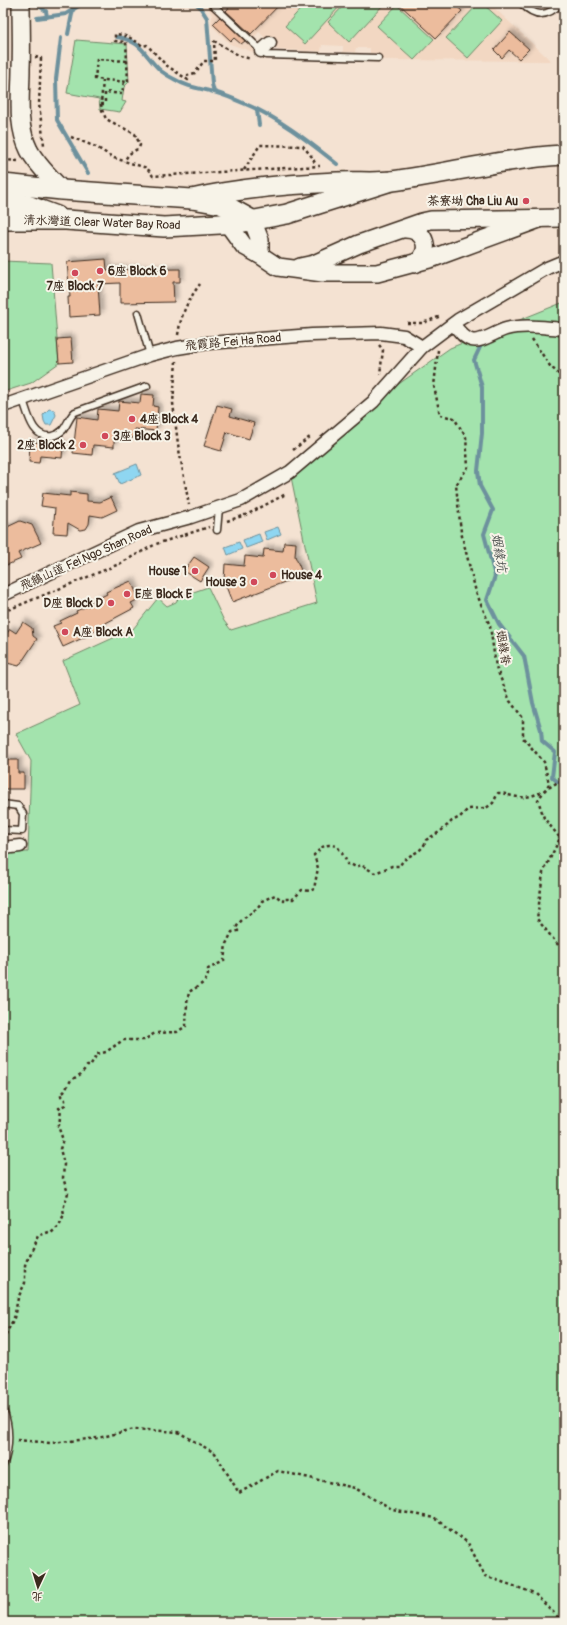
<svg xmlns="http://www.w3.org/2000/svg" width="567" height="1625" font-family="Pangolin,'LXGW WenKai TC',sans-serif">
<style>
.built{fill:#f2d7c2}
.green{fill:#a3e3ad;stroke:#6f8666}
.water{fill:#8fd6f1;stroke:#6d919d}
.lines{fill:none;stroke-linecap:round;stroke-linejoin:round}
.stream{stroke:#6d919d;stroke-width:4}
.building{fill:#ecbc9d;stroke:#3b2a1e;filter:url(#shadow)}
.lane-casing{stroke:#3b2a1e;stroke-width:9}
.street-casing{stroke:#3b2a1e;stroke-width:15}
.secondary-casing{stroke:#3b2a1e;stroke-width:20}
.primary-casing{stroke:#3b2a1e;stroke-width:22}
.path{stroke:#3b2a1e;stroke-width:2.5;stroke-dasharray:3 3;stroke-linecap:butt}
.lane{stroke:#f7f3e8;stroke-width:6}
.street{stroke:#f7f3e8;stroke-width:12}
.secondary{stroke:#f7f3e8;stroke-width:17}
.primary{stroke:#f7f3e8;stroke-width:19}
.poi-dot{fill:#d1495b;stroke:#f7f3e8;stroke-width:1.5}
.labels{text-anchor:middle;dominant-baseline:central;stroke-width:4;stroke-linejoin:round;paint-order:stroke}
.poi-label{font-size:12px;font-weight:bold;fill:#3b2a1e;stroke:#f7f3e8;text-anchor:start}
.street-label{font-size:12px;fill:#3b2a1e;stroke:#f7f3e8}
.water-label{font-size:13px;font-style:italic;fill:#505553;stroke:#f7f3e8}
</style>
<defs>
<filter id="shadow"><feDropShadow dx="3.5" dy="-3.5" stdDeviation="2" flood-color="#0004"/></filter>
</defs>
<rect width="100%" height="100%" fill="#f4e2d2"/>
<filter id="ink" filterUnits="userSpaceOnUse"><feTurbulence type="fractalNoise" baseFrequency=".025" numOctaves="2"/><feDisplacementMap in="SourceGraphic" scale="8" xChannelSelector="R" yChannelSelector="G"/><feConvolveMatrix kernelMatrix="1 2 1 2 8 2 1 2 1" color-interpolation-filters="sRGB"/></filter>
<g filter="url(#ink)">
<g class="built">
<polygon points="205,3 209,3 259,51 256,53 230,44 211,25 212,15"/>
<polygon points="220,3 489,3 551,61 378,60 378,53 370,53 370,48 356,48 355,52 343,52 343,46 322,45 321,51 278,50 259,32 253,38 218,4"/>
</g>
<g class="green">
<polygon points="306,3 338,3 341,5 305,44 285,26"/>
<polygon points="346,3 385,3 349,42 328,22"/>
<polygon points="479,3 482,3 502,21 468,58 446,38"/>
<polygon points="397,5 434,39 414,60 377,26"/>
<polygon points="76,40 127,44 129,82 124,87 122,101 126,102 120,112 100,109 99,99 67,93"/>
<polygon points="3,261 51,263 59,363 31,383 3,392 3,346 6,344 3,337"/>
<polygon points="564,302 564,1622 3,1622 3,852 28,852 31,761 16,734 80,705 63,661 133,629 158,598 167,606 176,602 179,597 208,587 224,621 231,630 317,603 290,472 373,402 450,348"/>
</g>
<g class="water">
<polygon points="49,409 54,410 56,415 51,425 46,425 44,421 43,415"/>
<polygon points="137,464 141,475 120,484 115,473"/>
<polygon points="278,527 281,534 267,540 264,532"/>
<polygon points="259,534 262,542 246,548 243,540"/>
<polygon points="239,542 242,549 228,555 225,547"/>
</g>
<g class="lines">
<g class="stream">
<polyline points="35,3 46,11 47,17"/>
<polyline points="195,3 200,7 207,18 212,84 214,92"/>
<polyline points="37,18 66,14 83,3"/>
<polyline points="68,34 73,9"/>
<path d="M117 37C143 41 144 56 161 71 165 74 170 77 174 79 189 88 199 88 214 92 224 95 234 99 243 103 278 117 308 141 337 164"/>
<polyline points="61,38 56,79 57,120 88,173"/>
<polyline points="257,110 259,125"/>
<polyline points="482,343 474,360 482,387 482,433 478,471 480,486 493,510 484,534 495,576 487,600 499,624 524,656 533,703 541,730 542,741 555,752 552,777 558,782"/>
</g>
</g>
<g class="building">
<polygon points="233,3 281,3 251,34 226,11"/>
<polygon points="398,3 453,3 462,11 436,38"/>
<polygon points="220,17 245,41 241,44 234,38 231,41 213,24"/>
<polygon points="510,32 529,49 519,59 509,50 502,58 494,50"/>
<polygon points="106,259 107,270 180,269 180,282 173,282 174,302 120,303 120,283 98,284 100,315 69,317 68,297 70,297 67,262"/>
<polygon points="71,338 73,362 59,363 57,339"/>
<polygon points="141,394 154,395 153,406 158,407 156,431 135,429 134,438 114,437 114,447 93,445 92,455 73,453 77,417 97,420 98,409 118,411 119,401 140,403"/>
<polygon points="217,405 232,409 230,416 254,423 249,439 227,432 221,451 204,446"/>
<polygon points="30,442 63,444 62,458 40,456 39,463 29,462"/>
<polygon points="70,492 87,494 87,501 100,502 111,497 117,510 102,517 90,515 89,524 86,529 80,530 68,523 67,534 53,533 55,508 41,506 43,493 70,496"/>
<polygon points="20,521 32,525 41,543 18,553 21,559 7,565 3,555 3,529"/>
<polygon points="284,542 296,543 295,556 303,575 232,602 224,581 225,564 244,566 245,556 263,558 264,549 283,551"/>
<polygon points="194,557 209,567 200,581 184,571"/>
<polygon points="131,581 139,599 131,603 134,608 102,625 103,627 87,634 87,636 63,647 53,626 61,623 60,621 77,613 76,611 92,604 91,602 107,594 106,592"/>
<polygon points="23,622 32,628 33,636 37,639 19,666 3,662 3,639 10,629 16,633"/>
<polygon points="3,760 18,760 18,773 24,773 24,789 3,789"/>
</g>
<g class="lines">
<defs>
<g id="lane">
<polyline points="211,3 266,55 378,58"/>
<path d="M521 3C535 17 547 18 561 3"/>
<polyline points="138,313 150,355"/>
<path d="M23 400C28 413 32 439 52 436 56 435 60 433 63 430 68 424 69 417 75 412L147 386"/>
<polyline points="217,530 219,508"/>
<polyline points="3,804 18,806 23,814 22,831 3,830"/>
<path d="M3 1410C10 1426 10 1448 3 1465"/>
</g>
<g id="street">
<polyline points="261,51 270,43"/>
<path d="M453 324C458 329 463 338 471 340 482 343 495 332 506 329 524 324 546 328 564 329"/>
<polyline points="3,406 150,355 177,348 208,343 312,335 381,333 404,336 422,347"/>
<polyline points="3,595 139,531 191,517 241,500 290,472 373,402 422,347 458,320 547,268 564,261"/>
<polyline points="3,848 20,846"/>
</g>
<g id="secondary">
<path d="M21 3C21 25 22 46 21 68 21 96 16 124 29 150 37 165 51 178 62 190"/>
<polyline points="252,220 260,240 260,255"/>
<polyline points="228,224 244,246 260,255 278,267 323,273 377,273 433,258 539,219"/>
<path d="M405 229C426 229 433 252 415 264"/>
<polyline points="300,267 314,264 359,244 422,222 431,220 564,218"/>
</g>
<g id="primary">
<polyline points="3,184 62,190 192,199 221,204 232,209 252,220"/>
<path d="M192 199C240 188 289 184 337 182 355 181 374 183 392 181 450 173 506 158 564 155"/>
<polyline points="3,202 27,205 57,216"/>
<polyline points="3,220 66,220 164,227 239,223 287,214 391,181"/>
</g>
</defs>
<use href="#lane" class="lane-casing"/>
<use href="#street" class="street-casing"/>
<use href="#secondary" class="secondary-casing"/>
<use href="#primary" class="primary-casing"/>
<g class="path">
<polyline points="214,41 240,56 251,59"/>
<polyline points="35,57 41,58 39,104 44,145"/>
<path d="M127 61 97 59 95 79 128 82 126 42 115 41V34C127 35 133 39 143 46L147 45 166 65 188 80V75L195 73 204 61H215L214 41"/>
<polyline points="103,80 101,104 102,110 106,119 135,134 140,145 139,148 129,154 124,161"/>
<polyline points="101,104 105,104 105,92 122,94 124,81"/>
<polyline points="71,137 96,147 114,158 147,168 153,176 320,166"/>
<polyline points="3,160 19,161"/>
<polyline points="244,170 260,145 303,146 312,157 316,165"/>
<polyline points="407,323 423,323 441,316"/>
<path d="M178 335C181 314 187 302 200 284"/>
<polyline points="532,339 550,366 564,379"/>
<polyline points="379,345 383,350 380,374"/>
<polyline points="438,350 434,386 440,415 454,418 466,437 468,467 456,485 461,532 476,592 490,626 496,667 510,701 523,718 523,738 544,762 549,784 538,800 544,818 560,838 543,873 537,919 559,946 564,948"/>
<polyline points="176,361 173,403 178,444 189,505"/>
<polyline points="293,450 310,437"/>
<polyline points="227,521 248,514 286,494"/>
<polyline points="3,612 119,564 156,544 209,527"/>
<path d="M3 1340 14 1318 18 1298 25 1283V1265L31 1250 38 1236 49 1232 51 1233 59 1226 64 1214 63 1209 68 1193 63 1178 64 1164 60 1149 63 1140 58 1126 59 1125 61 1110 59 1108 65 1105V1100L61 1096V1093L64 1092 71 1080 81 1074 87 1066H90L97 1054 106 1052 123 1040H144L155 1033 177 1032 186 1026 187 1003 189 992C198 986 210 982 208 969L224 961 226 944 232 932 238 931 236 928C243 915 256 913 262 901L275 895 283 901V899H293L302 890 310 891 314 889 318 868 314 855C323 847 323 843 337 846L345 858 347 864H350L356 867 361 865 375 873 392 866H400C405 853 423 855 426 840L441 831 452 821 460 817 468 809 486 808 493 803 498 793C504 793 507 795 513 796 530 801 545 790 558 782L564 783"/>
<polyline points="17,1440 51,1443 98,1438 134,1429 178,1432 215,1453 239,1493 278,1471 355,1488 392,1510 434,1518 468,1543 485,1576 534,1593 559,1618 564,1619"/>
</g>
<use href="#lane" class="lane"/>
<use href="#street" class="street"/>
<use href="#secondary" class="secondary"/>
<use href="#primary" class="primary"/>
</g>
</g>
<g class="poi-dot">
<circle cx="526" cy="201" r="4"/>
<circle cx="100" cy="271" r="4"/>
<circle cx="75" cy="273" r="4"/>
<circle cx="132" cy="419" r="4"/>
<circle cx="105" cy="436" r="4"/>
<circle cx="83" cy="445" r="4"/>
<circle cx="195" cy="571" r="4"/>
<circle cx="273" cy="575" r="4"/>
<circle cx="254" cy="582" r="4"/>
<circle cx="127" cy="594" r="4"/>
<circle cx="111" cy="603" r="4"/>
<circle cx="65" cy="632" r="4"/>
</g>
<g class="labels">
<g class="poi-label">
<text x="518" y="201" text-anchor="end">茶寮坳 Cha Liu Au</text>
<text x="108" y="271">6座 Block 6</text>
<text x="75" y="286" text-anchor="middle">7座 Block 7</text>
<text x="140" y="419">4座 Block 4</text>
<text x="113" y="436">3座 Block 3</text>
<text x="75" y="445" text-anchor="end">2座 Block 2</text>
<text x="187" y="571" text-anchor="end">House 1</text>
<text x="281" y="575">House 4</text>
<text x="246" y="582" text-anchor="end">House 3</text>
<text x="135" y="594">E座 Block E</text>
<text x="103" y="603" text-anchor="end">D座 Block D</text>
<text x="73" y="632">A座 Block A</text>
</g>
<g class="street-label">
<text transform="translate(102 223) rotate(2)">清水灣道 Clear Water Bay Road</text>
<text transform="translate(233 342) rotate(-5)">飛霞路 Fei Ha Road</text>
<text transform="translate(86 558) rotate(-24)">飛鵝山道 Fei Ngo Shan Road</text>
<text transform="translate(503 648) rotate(80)">姻緣脊</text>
</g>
<g class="water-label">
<text transform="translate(499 553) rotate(81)">姻緣坑</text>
</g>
</g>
<rect width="567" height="1625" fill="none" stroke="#f7f3e8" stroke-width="16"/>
<rect x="8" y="8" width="551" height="1609" fill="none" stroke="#3b2a1e" stroke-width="1.5" filter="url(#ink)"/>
<g transform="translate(38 1587) rotate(184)" stroke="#f7f3e8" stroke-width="3" paint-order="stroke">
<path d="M0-3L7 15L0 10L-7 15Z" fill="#3b2a1e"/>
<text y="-6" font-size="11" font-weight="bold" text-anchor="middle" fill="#3b2a1e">北</text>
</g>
</svg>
